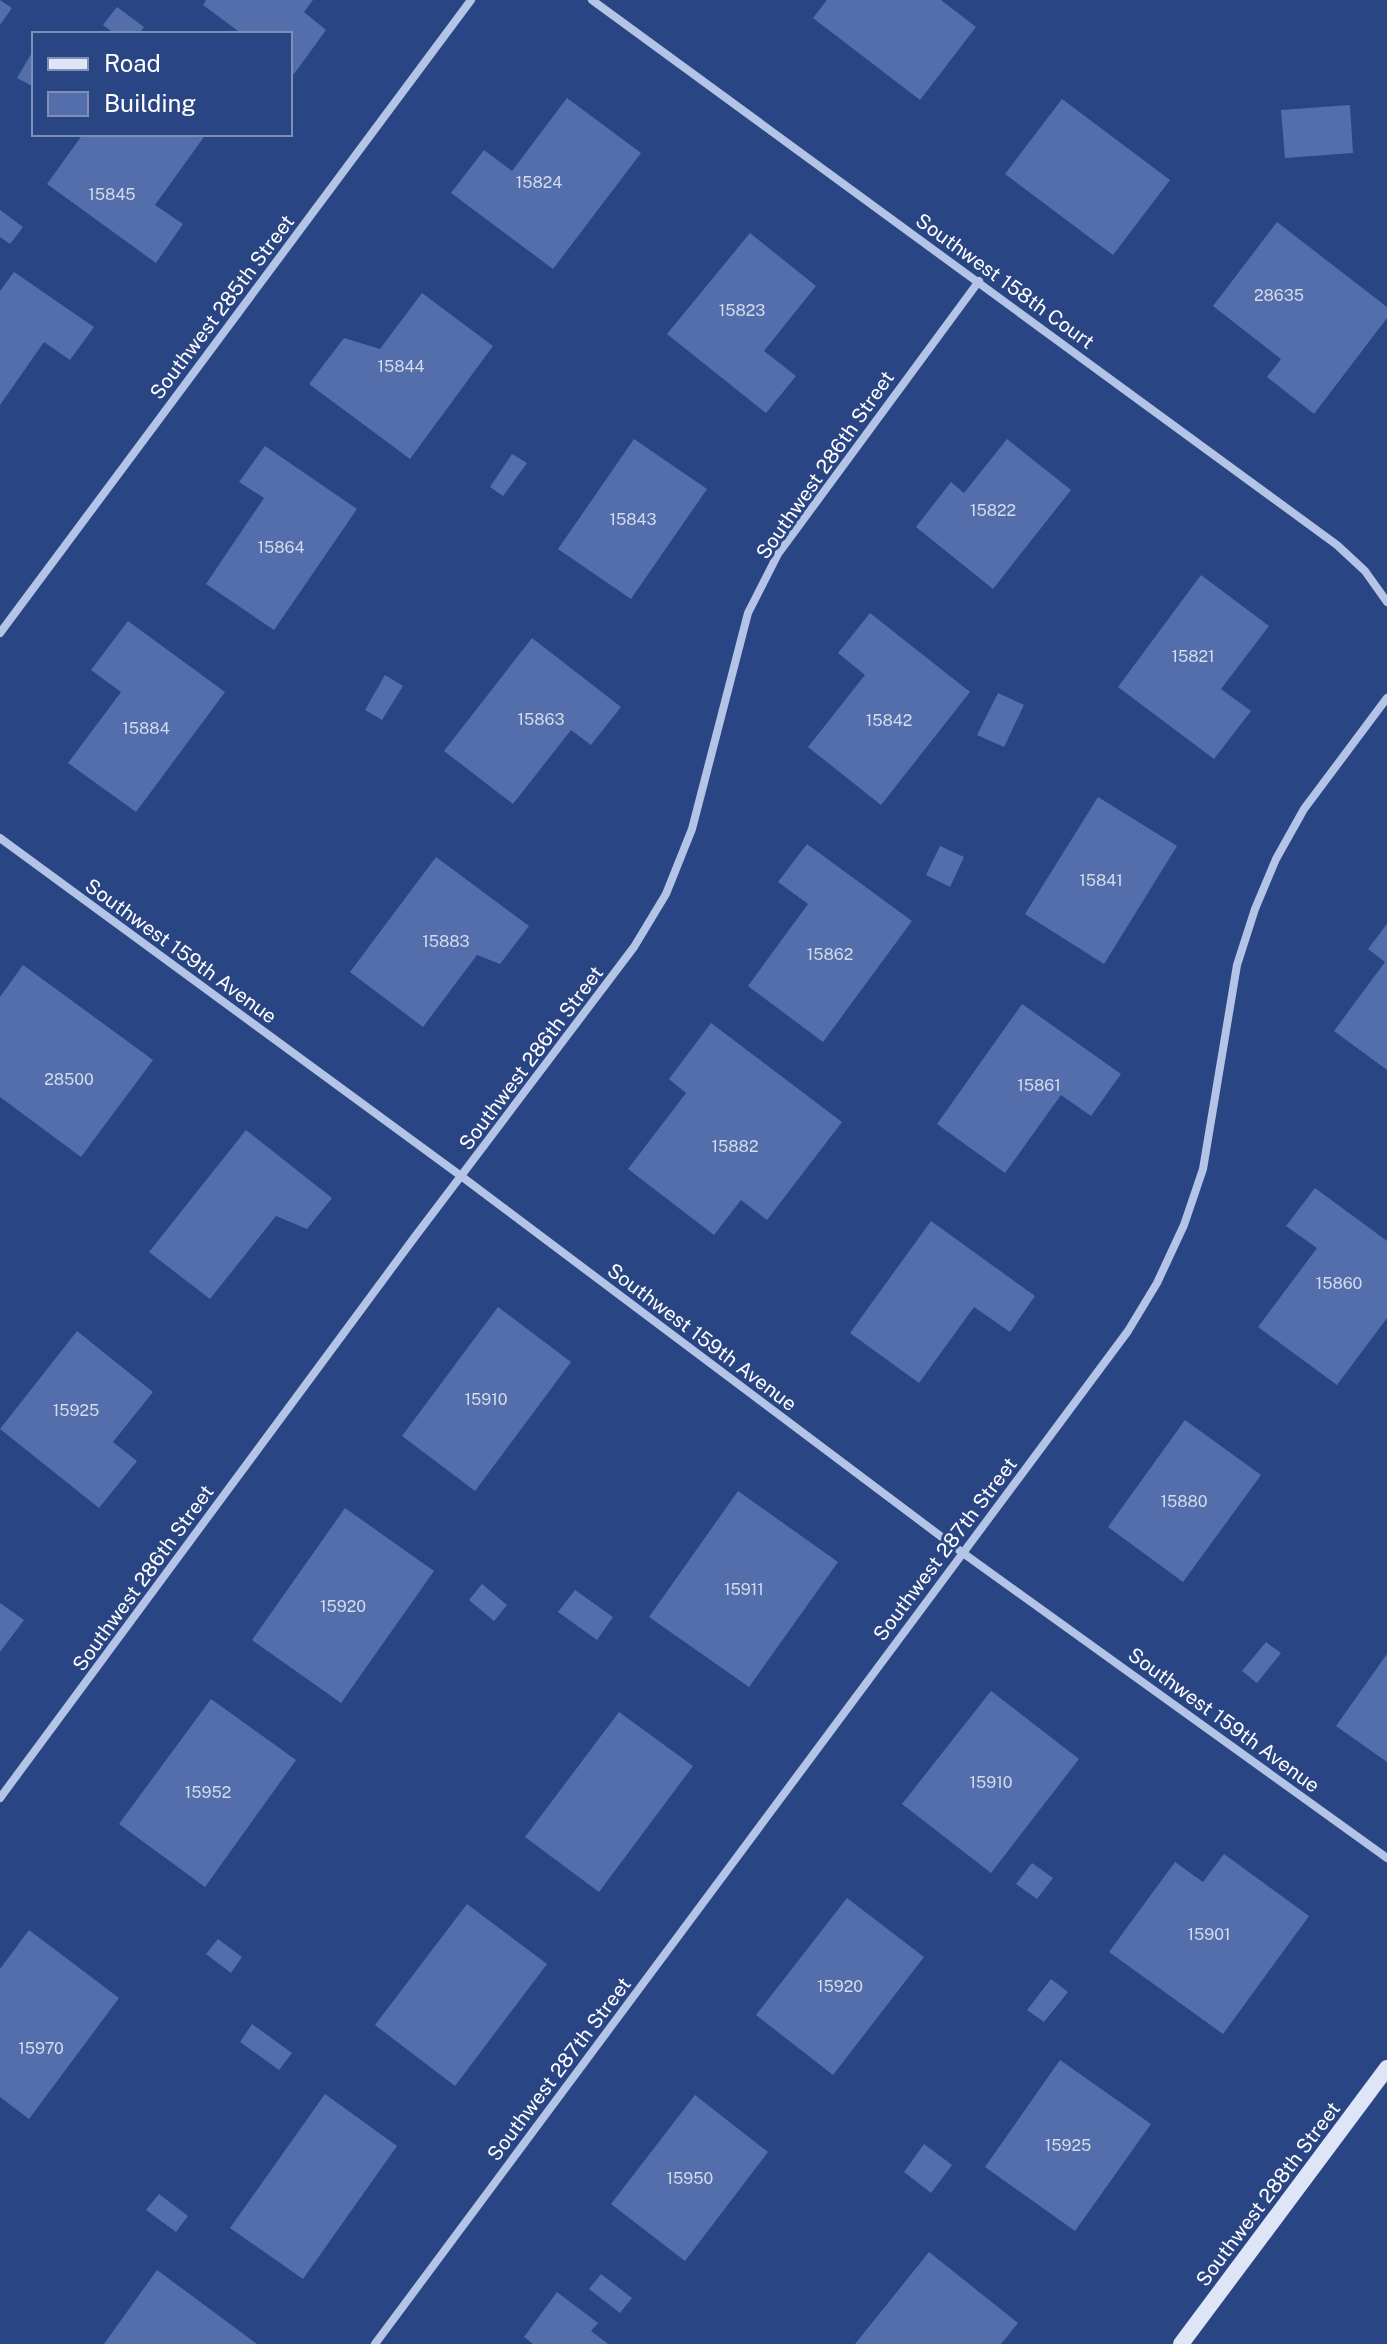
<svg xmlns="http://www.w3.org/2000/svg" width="1387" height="2344" font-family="'Public Sans',sans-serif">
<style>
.building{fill:#536eab}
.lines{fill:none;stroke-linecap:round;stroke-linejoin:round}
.street{stroke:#b4c4e7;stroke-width:8}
.secondary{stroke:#dde5f6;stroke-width:16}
.labels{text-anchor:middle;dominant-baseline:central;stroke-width:6;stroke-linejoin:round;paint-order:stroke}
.number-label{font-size:16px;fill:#d4dbea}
.street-label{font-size:20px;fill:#fff;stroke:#2a4584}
</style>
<rect width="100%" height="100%" fill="#2a4584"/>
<g class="building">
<polygon points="0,0 12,8 0,25"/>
<polygon points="206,0 313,0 304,12 326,30 294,74 290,71 290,34 242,34 203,5"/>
<polygon points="827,0 941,0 976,27 920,100 813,18"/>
<polygon points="117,7 144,27 139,34 115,34 103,25"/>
<polygon points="34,49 34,87 17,78"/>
<polygon points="567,98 641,153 553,269 451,193 484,150 512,171"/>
<polygon points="1062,99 1170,180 1113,255 1005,174"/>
<polygon points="1350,105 1353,153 1285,158 1281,110"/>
<polygon points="83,134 206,134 155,205 183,224 156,263 47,184"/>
<polygon points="0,210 23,227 10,244 0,237"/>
<polygon points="1277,222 1387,307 1387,318 1314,414 1267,377 1281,359 1213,306"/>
<polygon points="750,233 816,286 764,351 796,376 766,413 667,334"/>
<polygon points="14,272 94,327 70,360 44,342 0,405 0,291"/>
<polygon points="422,293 493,346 410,459 309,384 344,338 380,349"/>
<polygon points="634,439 707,489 631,599 558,549"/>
<polygon points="1007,439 1071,490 993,589 916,527 951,482 964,493"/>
<polygon points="265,446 357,509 274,630 206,584 264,498 239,482"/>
<polygon points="512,454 527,463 503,496 490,487"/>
<polygon points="1201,575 1269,626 1221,689 1251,711 1214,759 1118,687"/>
<polygon points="870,613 970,692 881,805 808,747 865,675 838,653"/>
<polygon points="128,621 225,692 136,812 68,763 121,692 91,670"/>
<polygon points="532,638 621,707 591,745 571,730 513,804 444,751"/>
<polygon points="385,675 403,686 382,720 365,710"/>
<polygon points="998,693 1024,705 1004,747 977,735"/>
<polygon points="1098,797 1177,846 1104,964 1025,914"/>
<polygon points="807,844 912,921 823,1042 748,986 808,904 778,882"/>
<polygon points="940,846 964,857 950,887 926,875"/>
<polygon points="436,857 529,926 500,964 477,955 423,1027 350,972"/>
<polygon points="1387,924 1387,1070 1334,1031 1385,962 1368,949"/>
<polygon points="23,965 153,1060 81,1157 0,1097 0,997"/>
<polygon points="1022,1004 1121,1074 1091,1116 1061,1095 1005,1173 937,1124"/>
<polygon points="711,1023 842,1122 767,1220 741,1200 714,1235 628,1169 686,1093 669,1079"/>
<polygon points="246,1130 332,1198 307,1229 276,1216 210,1299 149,1252"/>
<polygon points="1315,1188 1387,1241 1387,1318 1337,1385 1258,1327 1317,1248 1286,1226"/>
<polygon points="931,1221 1035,1296 1010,1332 974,1307 919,1383 850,1333"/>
<polygon points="498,1307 571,1362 475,1491 402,1436"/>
<polygon points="77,1331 153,1392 113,1442 137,1461 99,1508 0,1429"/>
<polygon points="1185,1420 1261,1475 1183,1582 1108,1527"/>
<polygon points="738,1491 838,1562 749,1687 649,1617"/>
<polygon points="345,1508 434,1571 341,1703 252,1640"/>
<polygon points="482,1584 507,1605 494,1621 469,1600"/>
<polygon points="575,1590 613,1617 597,1640 558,1612"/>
<polygon points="0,1603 24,1620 0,1652"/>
<polygon points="1266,1642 1281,1653 1257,1683 1242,1671"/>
<polygon points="1387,1654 1387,1762 1336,1726"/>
<polygon points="991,1691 1079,1759 991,1873 902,1804"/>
<polygon points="211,1699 296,1760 205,1887 119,1824"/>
<polygon points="619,1712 693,1766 599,1892 525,1837"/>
<polygon points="1224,1854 1309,1916 1223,2034 1109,1952 1175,1862 1203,1882"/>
<polygon points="1032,1863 1053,1878 1037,1899 1016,1884"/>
<polygon points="847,1898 924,1957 833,2075 756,2015"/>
<polygon points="467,1904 547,1964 455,2086 375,2025"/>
<polygon points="29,1930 119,1998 29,2119 0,2097 0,1969"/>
<polygon points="218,1939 242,1957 231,1973 206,1954"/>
<polygon points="1051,1979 1068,1992 1044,2022 1027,2010"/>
<polygon points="252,2024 292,2053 279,2070 240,2042"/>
<polygon points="1060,2060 1151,2124 1075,2231 985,2167"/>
<polygon points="325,2094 397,2146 303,2279 230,2228"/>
<polygon points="695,2095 768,2152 685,2261 611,2204"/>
<polygon points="924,2144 952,2165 931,2193 904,2172"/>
<polygon points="159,2194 188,2216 176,2232 146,2210"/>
<polygon points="929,2252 1018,2323 1001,2344 855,2344"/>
<polygon points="157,2270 257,2344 104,2344"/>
<polygon points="601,2274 632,2298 620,2313 589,2289"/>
<polygon points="557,2292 598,2323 591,2331 608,2344 533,2344 524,2337"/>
</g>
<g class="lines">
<g class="street">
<polyline points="592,0 1337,545 1365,571 1387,602"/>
<polyline points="0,633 471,0"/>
<polyline points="0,838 461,1176 963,1553 1387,1858"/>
<polyline points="0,1798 414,1238 634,947 666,894 692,829 748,613 778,554 979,281"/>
<polyline points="375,2344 1128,1331 1157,1283 1184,1225 1203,1169 1237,965 1255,909 1276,859 1304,809 1387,698"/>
</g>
<polyline class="secondary" points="1181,2344 1387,2068"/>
</g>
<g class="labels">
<g class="number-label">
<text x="539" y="182">15824</text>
<text x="112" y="194">15845</text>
<text x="1279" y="295">28635</text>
<text x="742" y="310">15823</text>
<text x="401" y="366">15844</text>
<text x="993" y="510">15822</text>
<text x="633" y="519">15843</text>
<text x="281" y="547">15864</text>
<text x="1193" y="656">15821</text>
<text x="541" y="719">15863</text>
<text x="889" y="720">15842</text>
<text x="146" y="728">15884</text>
<text x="1101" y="880">15841</text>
<text x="446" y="941">15883</text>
<text x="830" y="954">15862</text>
<text x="69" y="1079">28500</text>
<text x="1039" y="1085">15861</text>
<text x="735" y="1146">15882</text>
<text x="1339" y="1283">15860</text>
<text x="486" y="1399">15910</text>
<text x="76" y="1410">15925</text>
<text x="1184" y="1501">15880</text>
<text x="744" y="1589">15911</text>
<text x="343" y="1606">15920</text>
<text x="991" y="1782">15910</text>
<text x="208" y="1792">15952</text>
<text x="1209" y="1934">15901</text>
<text x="840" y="1986">15920</text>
<text x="41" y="2048">15970</text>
<text x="1068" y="2145">15925</text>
<text x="690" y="2178">15950</text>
</g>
<g class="street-label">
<text transform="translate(1005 281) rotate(36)">Southwest 158th Court</text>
<text transform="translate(222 307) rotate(-53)">Southwest 285th Street</text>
<text transform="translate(825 465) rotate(-55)">Southwest 286th Street</text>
<text transform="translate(181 951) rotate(36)">Southwest 159th Avenue</text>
<text transform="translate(531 1058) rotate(-53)">Southwest 286th Street</text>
<text transform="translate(702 1337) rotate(37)">Southwest 159th Avenue</text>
<text transform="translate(945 1549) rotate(-53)">Southwest 287th Street</text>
<text transform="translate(143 1578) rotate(-54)">Southwest 286th Street</text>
<text transform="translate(1224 1720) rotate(36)">Southwest 159th Avenue</text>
<text transform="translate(559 2069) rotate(-53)">Southwest 287th Street</text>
<text transform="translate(1268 2194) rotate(-53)">Southwest 288th Street</text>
</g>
</g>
<rect x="32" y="32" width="260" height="104" fill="#2a4584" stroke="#7f8fb5" stroke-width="2"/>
<rect x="48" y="58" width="40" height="12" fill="#dde5f6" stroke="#7f8fb5" stroke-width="2"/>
<text x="104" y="72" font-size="24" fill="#ffffff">Road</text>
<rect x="48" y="92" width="40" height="24" fill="#536eab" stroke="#7f8fb5" stroke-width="2"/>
<text x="104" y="112" font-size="24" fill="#ffffff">Building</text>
</svg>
